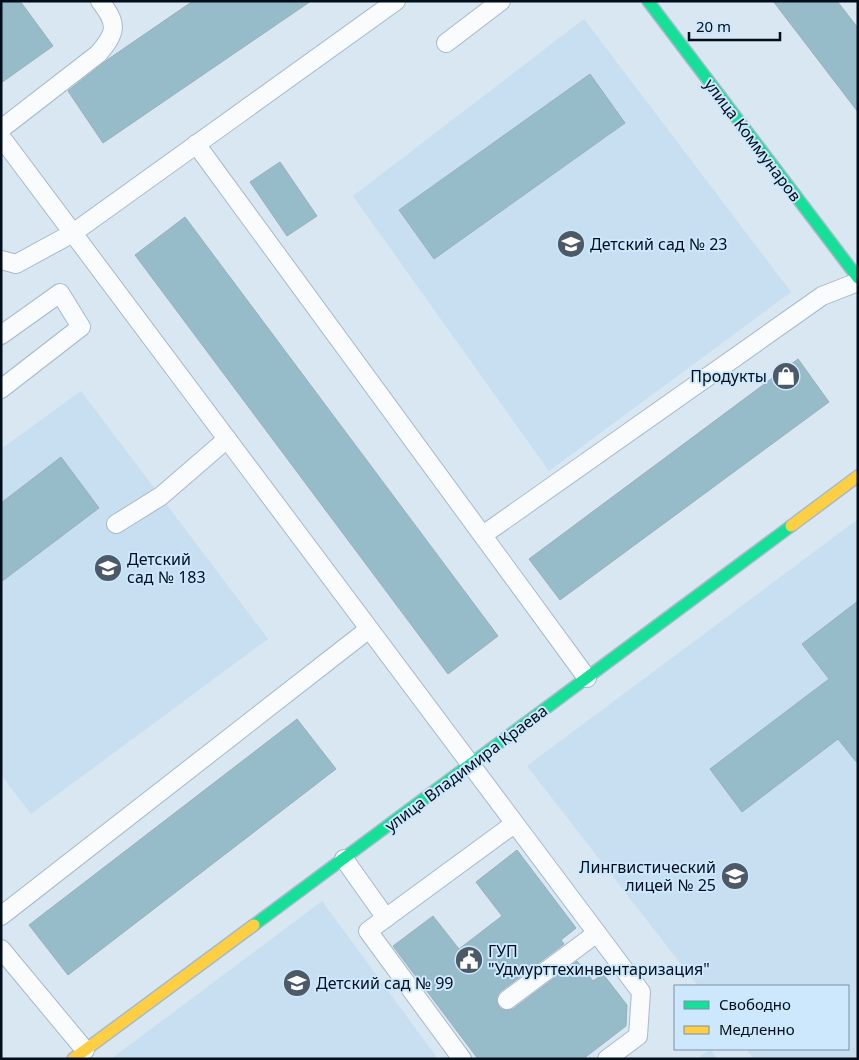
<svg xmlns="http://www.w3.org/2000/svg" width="859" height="1060" font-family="'Noto Sans',sans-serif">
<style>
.built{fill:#c7dff0}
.building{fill:#95bcc8;stroke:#97b1bb}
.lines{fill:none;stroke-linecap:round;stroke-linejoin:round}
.lane-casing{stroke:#a6bac8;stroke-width:20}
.fast-casing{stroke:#a6bac8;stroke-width:14}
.slow-casing{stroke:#a6bac8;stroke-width:14}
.lane{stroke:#f9fbfd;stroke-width:18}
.fast{stroke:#16e098;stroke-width:11}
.slow{stroke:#ffcf43;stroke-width:11}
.labels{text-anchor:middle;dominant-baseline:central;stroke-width:4;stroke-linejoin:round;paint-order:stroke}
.street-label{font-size:16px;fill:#000e1c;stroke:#cde8fc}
.poi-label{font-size:16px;fill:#000e1c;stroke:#cde8fc;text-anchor:start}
</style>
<rect width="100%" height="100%" fill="#d8e7f2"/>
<g class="built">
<polygon points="584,19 791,292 549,471 353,196"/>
<polygon points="81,391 268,639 31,814 1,775 1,449"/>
<polygon points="858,519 858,1059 754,1059 746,1049 848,1049 848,986 698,986 527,766"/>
<polygon points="322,901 438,1059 111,1059"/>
<polygon points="710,1049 717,1059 697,1059"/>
</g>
<g class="building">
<polygon points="1,1 20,1 53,46 1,83"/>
<polygon points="193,1 311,1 103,143 68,91 107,60"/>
<polygon points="773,1 837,1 858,28 858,112"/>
<polygon points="590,74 625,123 434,259 399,210"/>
<polygon points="280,162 317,216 287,236 250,182"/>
<polygon points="185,217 498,636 448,674 135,255"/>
<polygon points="798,359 829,402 560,600 529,559"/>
<polygon points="61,457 99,508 1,582 1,503"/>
<polygon points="858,601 858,764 838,739 742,812 710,769 829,679 802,644"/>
<polygon points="297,719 336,769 68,975 29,925"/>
<polygon points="517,850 576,928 561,940 564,944 501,991 497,996 497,1002 499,1007 503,1010 513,1009 577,961 593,981 603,974 627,1005 626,1026 583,1059 478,1059 393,946 433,916 459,949 502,916 476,882"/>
</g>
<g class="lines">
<defs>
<g id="lane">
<polyline points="446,43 501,1"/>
<path d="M1 129 98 54C117 32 118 24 100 1"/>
<polyline points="1,137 641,992 638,1036 607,1059"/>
<polyline points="196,144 587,678"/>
<polyline points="1,260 16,264 73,233 396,1"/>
<polyline points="1,335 60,293 81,327 1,389"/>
<polyline points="116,524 161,496 227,439"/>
<polyline points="483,535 822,296 858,282"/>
<polyline points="344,859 386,918"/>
<polyline points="1,916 369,629"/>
<polyline points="1,949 85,1050"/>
<polyline points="507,1000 597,933"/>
<polyline points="462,1059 368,931 514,824"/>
</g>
<g id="fast">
<polyline points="648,1 858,278"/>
<polyline points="254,925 791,526"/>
</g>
<g id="slow">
<polyline points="791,526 858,476"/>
<polyline points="73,1059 254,925"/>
</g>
</defs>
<use href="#lane" class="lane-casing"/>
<use href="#fast" class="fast-casing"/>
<use href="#slow" class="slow-casing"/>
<use href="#lane" class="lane"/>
<use href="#fast" class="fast"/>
<use href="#slow" class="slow"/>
</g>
<defs>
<symbol id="school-disc" viewBox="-11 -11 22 22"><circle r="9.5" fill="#4c5a67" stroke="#cde8fc"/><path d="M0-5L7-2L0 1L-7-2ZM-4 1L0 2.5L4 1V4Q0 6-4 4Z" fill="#fff"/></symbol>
<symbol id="shop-disc" viewBox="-11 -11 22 22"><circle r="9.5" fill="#4c5a67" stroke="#cde8fc"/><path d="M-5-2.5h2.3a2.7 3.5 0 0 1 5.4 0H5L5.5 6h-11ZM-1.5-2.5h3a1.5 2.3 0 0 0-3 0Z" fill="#fff"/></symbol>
<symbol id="civic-disc" viewBox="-11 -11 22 22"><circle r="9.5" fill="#4c5a67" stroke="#cde8fc"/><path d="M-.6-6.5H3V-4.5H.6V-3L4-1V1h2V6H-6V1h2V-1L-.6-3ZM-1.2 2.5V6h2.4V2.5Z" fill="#fff"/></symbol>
</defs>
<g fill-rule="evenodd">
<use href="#school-disc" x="555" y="228" width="32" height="32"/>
<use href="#shop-disc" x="770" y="360" width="32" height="32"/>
<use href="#school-disc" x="92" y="552" width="32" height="32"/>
<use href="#school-disc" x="719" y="860" width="32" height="32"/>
<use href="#civic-disc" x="453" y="944" width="32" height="32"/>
<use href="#school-disc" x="281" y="967" width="32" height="32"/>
</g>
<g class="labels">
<g class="street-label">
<text transform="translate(753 140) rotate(53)">улица Коммунаров</text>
<text transform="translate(466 768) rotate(-37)">улица Владимира Краева</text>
</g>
<g class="poi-label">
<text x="590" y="244">Детский сад № 23</text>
<text x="767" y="376" text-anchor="end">Продукты</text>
<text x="127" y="559">Детский<tspan x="127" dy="18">сад № 183</tspan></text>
<text x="716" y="867" text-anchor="end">Лингвистический<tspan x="716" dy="18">лицей № 25</tspan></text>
<text x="488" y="951">ГУП<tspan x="488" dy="18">"Удмурттехинвентаризация"</tspan></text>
<text x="316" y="983">Детский сад № 99</text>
</g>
</g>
<rect width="859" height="1060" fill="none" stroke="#000e1c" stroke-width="5"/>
<rect x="674" y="985" width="175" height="65" fill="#cde8fc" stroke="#7b91a2"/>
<rect x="684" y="1001" width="25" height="8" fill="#16e098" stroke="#7b91a2"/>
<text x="719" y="1010" font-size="15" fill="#000e1c">Свободно</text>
<rect x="684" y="1026" width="25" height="8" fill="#ffcf43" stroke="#7b91a2"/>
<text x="719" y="1035" font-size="15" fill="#000e1c">Медленно</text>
<path d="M689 32v8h91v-8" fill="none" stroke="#000e1c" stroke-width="2.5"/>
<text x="696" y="32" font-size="15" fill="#000e1c" stroke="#cde8fc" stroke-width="4" paint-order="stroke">20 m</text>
</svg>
